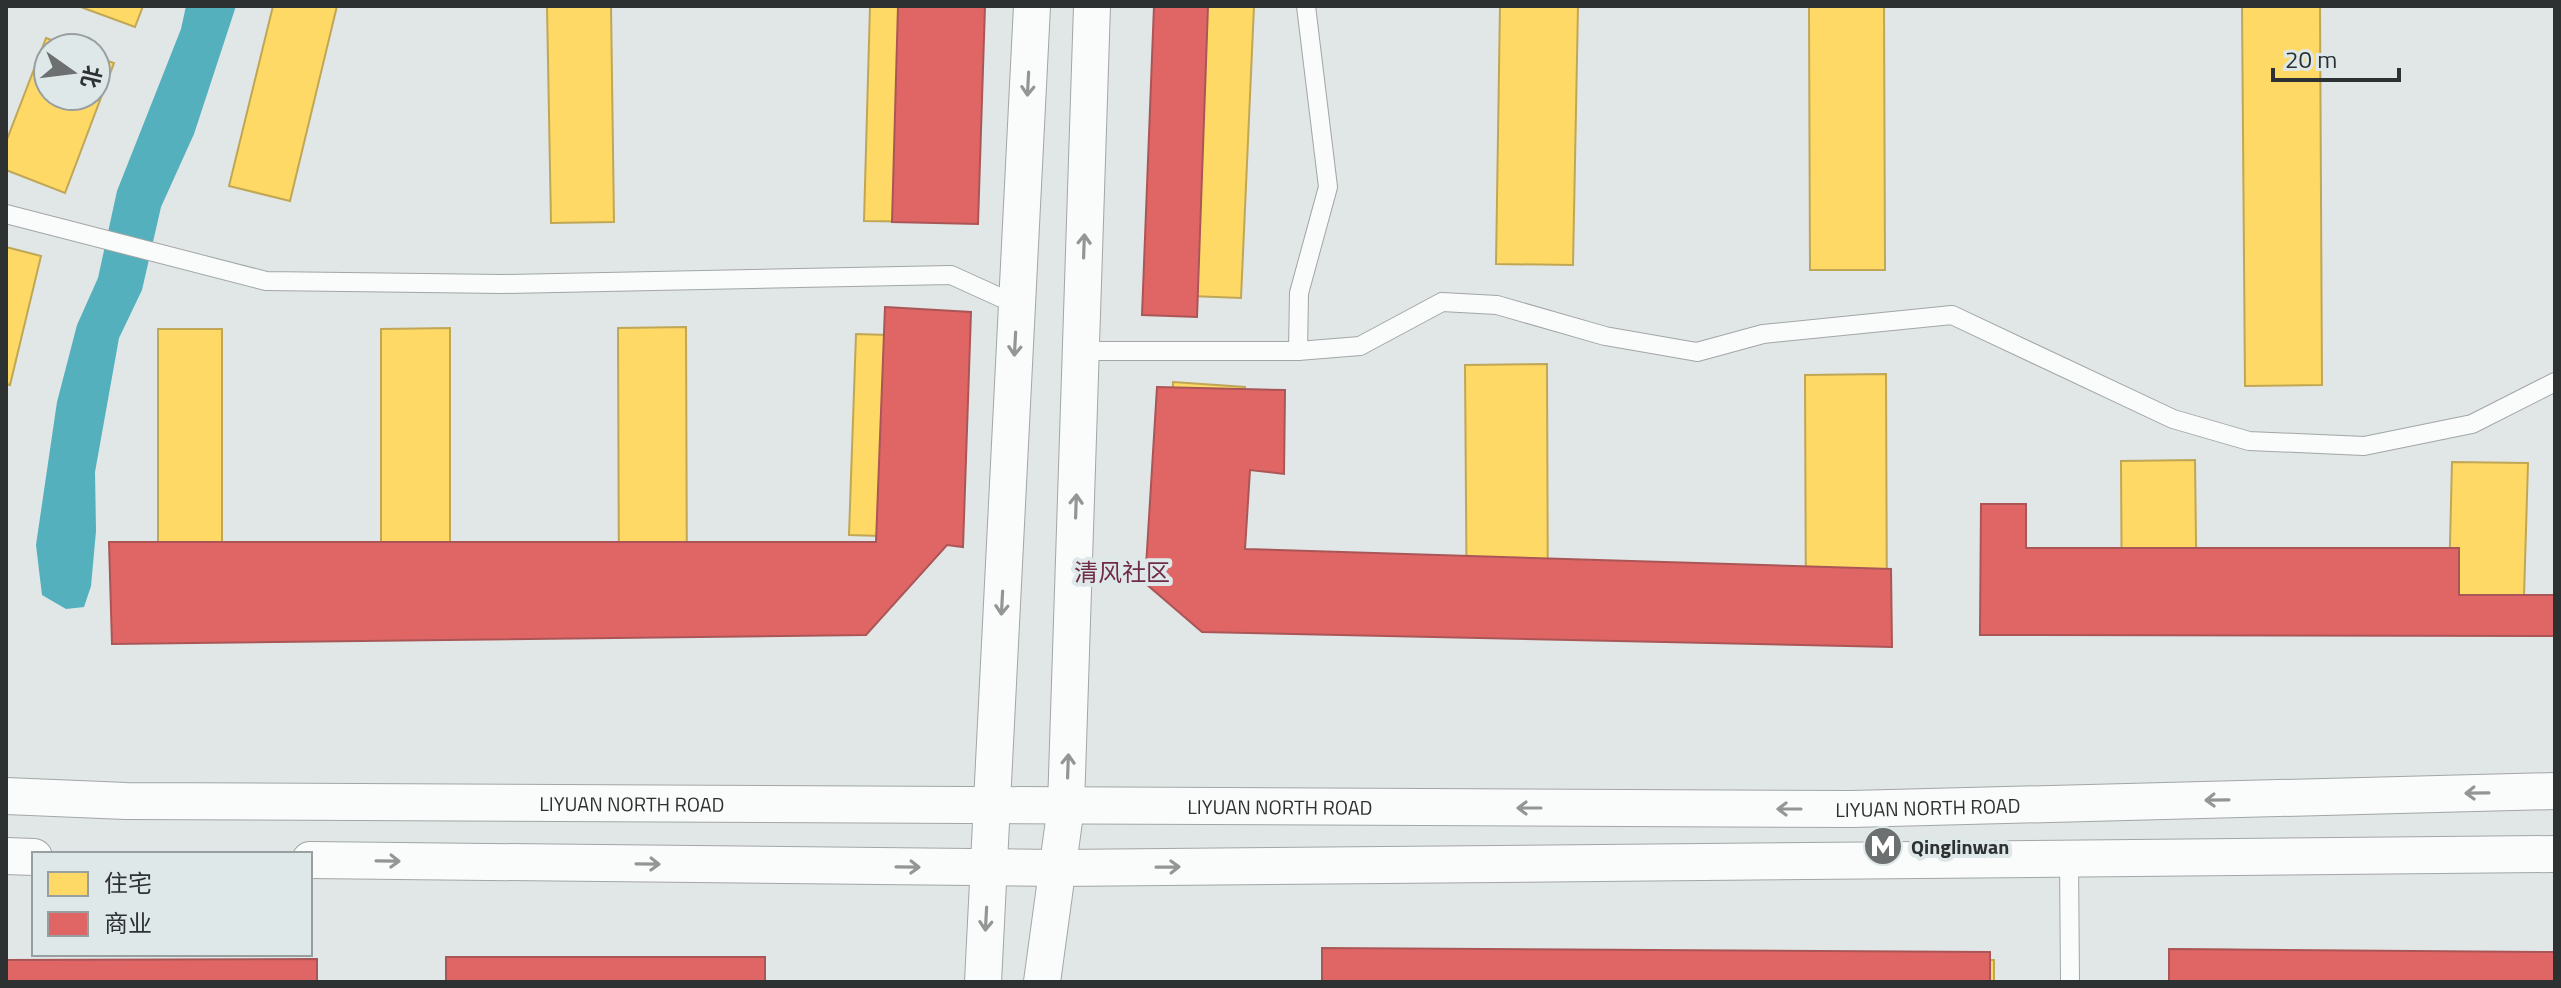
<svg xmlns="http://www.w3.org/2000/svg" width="2561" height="988" font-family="'Titillium Web','Noto Sans SC',sans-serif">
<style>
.water{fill:#53b0bc}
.homes{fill:#ffd966;stroke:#c0a756;stroke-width:2}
.shops{fill:#e06666;stroke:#ab5656;stroke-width:2}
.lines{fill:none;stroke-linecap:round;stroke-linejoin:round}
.lane-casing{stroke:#a2a6a6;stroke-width:20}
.street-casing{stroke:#a2a6a6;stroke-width:38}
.lane{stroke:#fafbfb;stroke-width:18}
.street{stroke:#fafbfb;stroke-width:36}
.oneway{stroke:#949696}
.labels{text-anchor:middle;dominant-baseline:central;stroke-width:8;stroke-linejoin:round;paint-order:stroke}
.street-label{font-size:20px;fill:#2e3132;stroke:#dfe8e9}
.poi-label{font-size:20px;font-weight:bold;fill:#2e3132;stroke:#dfe8e9;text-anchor:start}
.quarter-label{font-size:24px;fill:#702c47;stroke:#dfe8e9}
</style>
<rect width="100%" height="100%" fill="#e1e6e7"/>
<polygon class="water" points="186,6 236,6 194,134 161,207 142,290 119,338 95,472 96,531 91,586 84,607 66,609 42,595 36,545 57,402 77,325 98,278 117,191 181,29"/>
<g class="homes">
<polygon points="78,6 143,6 135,27"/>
<polygon points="273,6 337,6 290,201 229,186"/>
<polygon points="547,6 611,6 614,222 551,223"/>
<polygon points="870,6 935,6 930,222 864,221"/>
<polygon points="1178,6 1254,6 1241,298 1165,295"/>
<polygon points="1500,6 1578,6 1573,265 1496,264"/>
<polygon points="1809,6 1884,6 1885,270 1810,270"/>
<polygon points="2242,6 2320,6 2322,385 2245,386"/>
<polygon points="46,38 73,48 48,48 48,96 96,96 96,57 114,63 65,193 6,170 6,142"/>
<polygon points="6,247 41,256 10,385 6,384"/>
<polygon points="686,327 687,602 619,602 618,328"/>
<polygon points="450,328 450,602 381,602 381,329"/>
<rect x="158" y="329" width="64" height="275"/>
<polygon points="856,334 920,336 913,537 849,535"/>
<polygon points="1547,364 1548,636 1467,637 1465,365"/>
<polygon points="1886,374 1887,631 1806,631 1805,375"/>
<polygon points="1173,382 1245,387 1243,615 1204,611 1167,580"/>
<polygon points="2195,460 2197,626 2122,627 2121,461"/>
<polygon points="2452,462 2528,463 2523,629 2448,627"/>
<polygon points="2171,949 2244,950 2244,982 2171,982"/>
<polygon points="1528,958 1589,959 1589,982 1527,982"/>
<polygon points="1793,958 1793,982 1725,982 1724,960"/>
<polygon points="1387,959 1387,982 1323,982 1323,960"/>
<rect x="1929" y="960" width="65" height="22"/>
<polygon points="2447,961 2519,963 2519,982 2447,982"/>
</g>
<g class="shops">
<polygon points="898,6 985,6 978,224 892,222"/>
<polygon points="1154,6 1208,6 1197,317 1142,315"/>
<polygon points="885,307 971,312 963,547 947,545 866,635 112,644 109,542 876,542"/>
<polygon points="1157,387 1285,390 1284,474 1250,470 1245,549 1891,569 1892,647 1202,632 1145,583"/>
<polygon points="1981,504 2026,504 2026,548 2459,548 2459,595 2555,595 2555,636 1980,635"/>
<polygon points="1322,948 1990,952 1990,982 1322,982"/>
<polygon points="2169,949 2555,952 2555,982 2169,982"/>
<rect x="446" y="957" width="319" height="25"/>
<polygon points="317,959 317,982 6,982 6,960"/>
</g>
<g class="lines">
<defs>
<g id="lane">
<polyline points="6,214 266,281 502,284 951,275 1017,305"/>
<polyline points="1081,351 1298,351 1299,293 1328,187 1306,6"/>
<polyline points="1298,351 1360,346 1442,302 1497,305 1605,336 1697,352 1763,334 1952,315 2173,419 2249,441 2364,446 2472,424 2555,382"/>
<polyline points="2069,859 2070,982"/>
</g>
<g id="street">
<path id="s1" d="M6 796 126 801 1852 809 2555 791"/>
<polyline points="6,856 34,857"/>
<polyline points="310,860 1059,868 2555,854"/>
<polyline points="983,982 1032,6"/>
<polyline points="1042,982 1066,806 1092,6"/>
</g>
</defs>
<use href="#lane" class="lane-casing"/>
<use href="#street" class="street-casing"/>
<use href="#lane" class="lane"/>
<use href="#street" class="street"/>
</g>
<defs><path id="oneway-shaft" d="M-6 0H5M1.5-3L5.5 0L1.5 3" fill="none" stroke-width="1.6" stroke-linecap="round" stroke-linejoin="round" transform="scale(2)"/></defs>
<g class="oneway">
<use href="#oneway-shaft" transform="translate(1028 84) rotate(93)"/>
<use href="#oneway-shaft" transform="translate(1084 246) rotate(-88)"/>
<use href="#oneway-shaft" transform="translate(1015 344) rotate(93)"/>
<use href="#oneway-shaft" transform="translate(1076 506) rotate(-88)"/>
<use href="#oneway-shaft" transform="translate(1002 603) rotate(93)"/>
<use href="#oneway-shaft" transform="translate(1068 766) rotate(-88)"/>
<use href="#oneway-shaft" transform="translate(2477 793) rotate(179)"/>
<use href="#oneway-shaft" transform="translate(2217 800) rotate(179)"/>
<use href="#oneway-shaft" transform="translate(1529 808) rotate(-180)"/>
<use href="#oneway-shaft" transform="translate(1789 809) rotate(-180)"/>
<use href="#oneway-shaft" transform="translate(388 861) rotate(1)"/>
<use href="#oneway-shaft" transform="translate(648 864) rotate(1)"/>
<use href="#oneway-shaft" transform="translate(908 867) rotate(1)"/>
<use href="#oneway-shaft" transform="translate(1168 867) rotate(-1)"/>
<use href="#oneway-shaft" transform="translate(986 919) rotate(93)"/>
</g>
<defs>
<symbol id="metro-disc" viewBox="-11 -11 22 22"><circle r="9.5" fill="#6d7071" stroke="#dfe8e9"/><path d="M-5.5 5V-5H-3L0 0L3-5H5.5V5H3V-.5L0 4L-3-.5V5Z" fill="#fff"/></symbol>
</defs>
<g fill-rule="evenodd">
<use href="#metro-disc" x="1861" y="824" width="44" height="44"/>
</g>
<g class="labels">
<g class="street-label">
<text stroke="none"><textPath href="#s1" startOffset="626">LIYUAN NORTH ROAD</textPath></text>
<text stroke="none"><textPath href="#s1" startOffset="1274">LIYUAN NORTH ROAD</textPath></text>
<text stroke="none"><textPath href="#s1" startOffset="1922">LIYUAN NORTH ROAD</textPath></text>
</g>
<g class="poi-label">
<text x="1911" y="846">Qinglinwan</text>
</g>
<g class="quarter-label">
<text x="1122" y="572">清风社区</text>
</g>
</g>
<rect width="2561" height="988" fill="none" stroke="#2e3132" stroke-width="16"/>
<rect x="32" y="852" width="280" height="104" fill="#dfe8e9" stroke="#989fa0" stroke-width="2"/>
<rect x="48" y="872" width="40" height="24" fill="#ffd966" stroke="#989fa0" stroke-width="2"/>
<text x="104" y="892" font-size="24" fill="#2e3132">住宅</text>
<rect x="48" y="912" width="40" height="24" fill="#e06666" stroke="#989fa0" stroke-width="2"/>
<text x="104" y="932" font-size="24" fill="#2e3132">商业</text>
<g transform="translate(72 72) rotate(104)"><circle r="38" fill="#dfe8e9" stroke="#989fa0" stroke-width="2"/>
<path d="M0-6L14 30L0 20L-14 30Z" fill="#6d7071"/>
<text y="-12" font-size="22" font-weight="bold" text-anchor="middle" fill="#2e3132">北</text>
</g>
<path d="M2273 68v12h126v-12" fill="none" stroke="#2e3132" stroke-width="4"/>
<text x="2285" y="68" font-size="24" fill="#2e3132" stroke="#dfe8e9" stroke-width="6" paint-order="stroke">20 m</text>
</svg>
